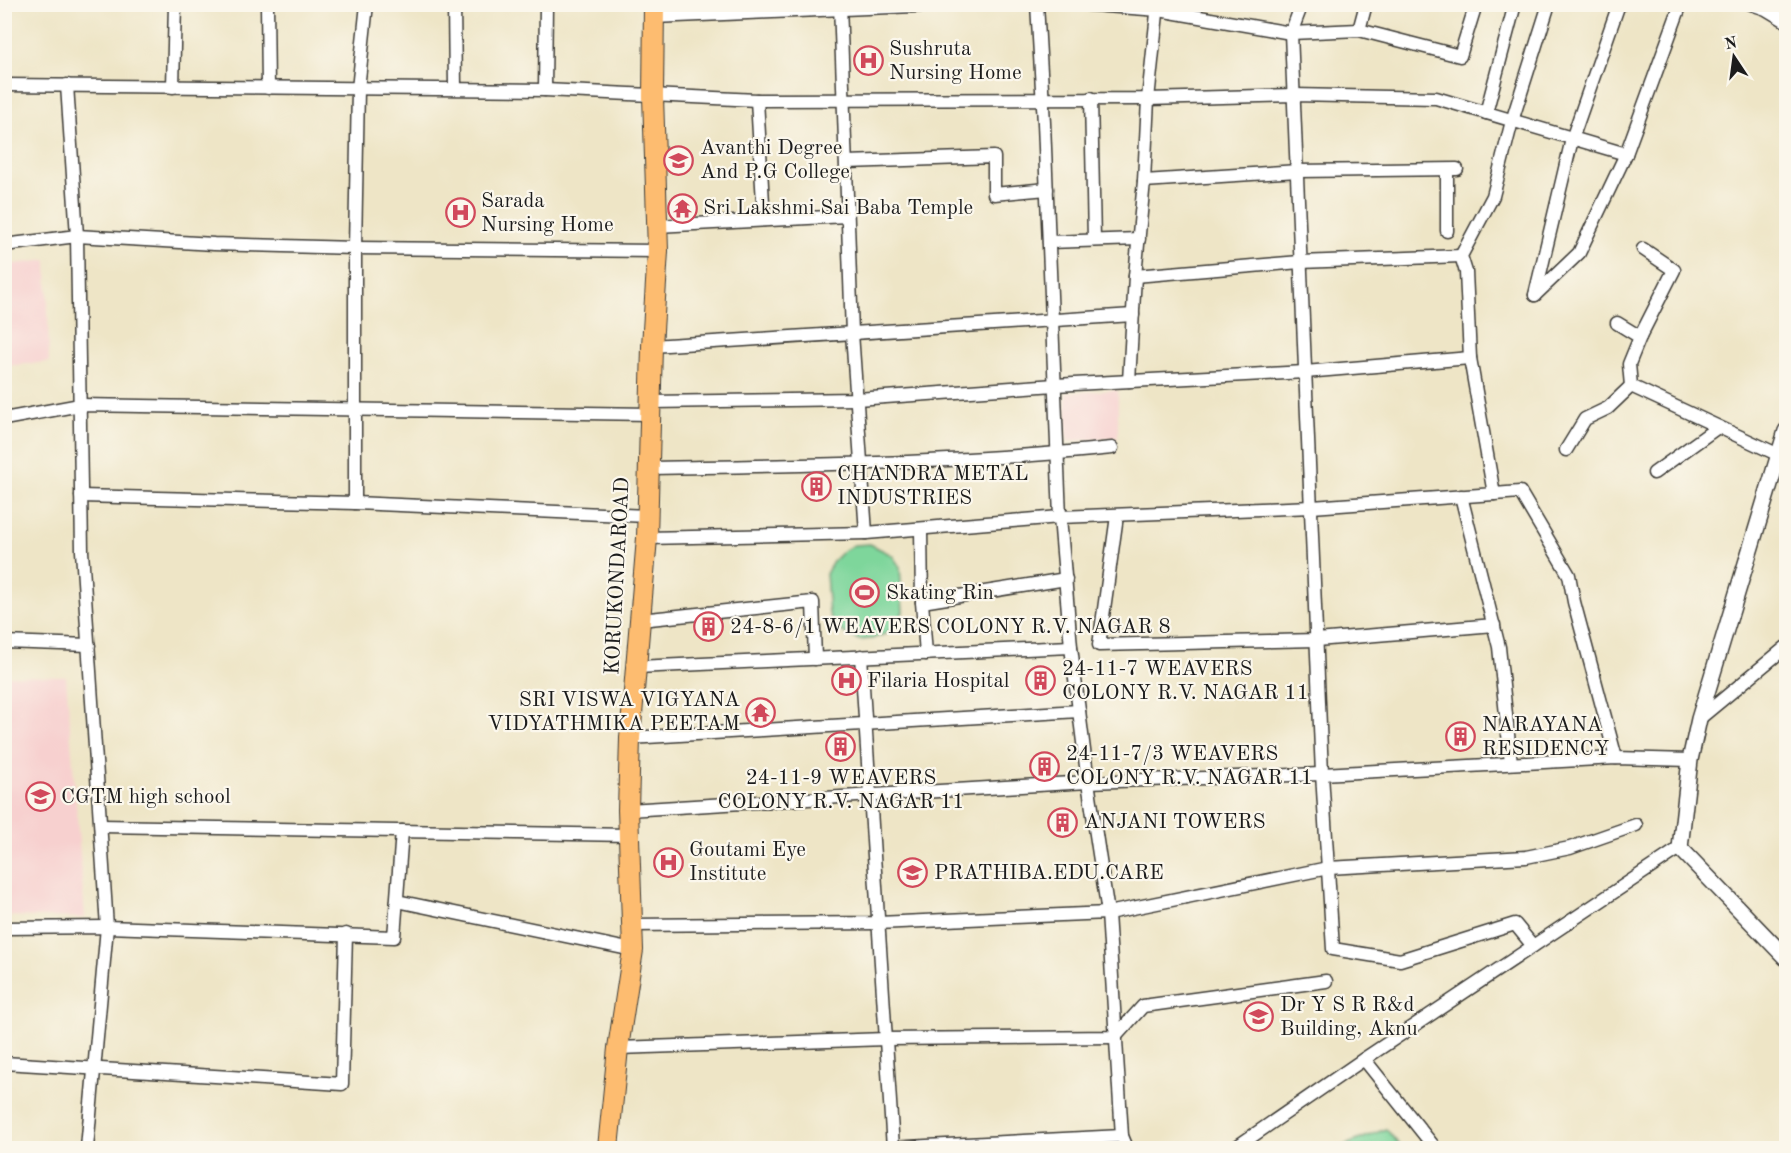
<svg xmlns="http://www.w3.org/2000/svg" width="1791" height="1153" font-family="'Old Standard TT',serif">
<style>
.built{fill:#f7d0cf}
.green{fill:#7ed69b;stroke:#4d795c;stroke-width:1.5}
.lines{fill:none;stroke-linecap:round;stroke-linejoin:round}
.minor-casing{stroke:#3c3a36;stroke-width:15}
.tertiary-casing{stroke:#3c3a36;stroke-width:18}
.primary-casing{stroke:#3c3a36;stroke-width:22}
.minor{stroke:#fff;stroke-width:12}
.tertiary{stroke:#fff;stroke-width:15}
.primary{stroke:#fdbc6f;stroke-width:20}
.labels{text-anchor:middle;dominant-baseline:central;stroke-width:4.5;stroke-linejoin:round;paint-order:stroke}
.poi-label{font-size:21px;fill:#1c1c1c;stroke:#fbf7ec;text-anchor:start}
.street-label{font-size:21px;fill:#1c1c1c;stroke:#fbf7ec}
</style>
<rect width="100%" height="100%" fill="#fbf7ec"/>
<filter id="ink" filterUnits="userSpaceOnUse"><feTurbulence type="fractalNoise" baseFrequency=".0167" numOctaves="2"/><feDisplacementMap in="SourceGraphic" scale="12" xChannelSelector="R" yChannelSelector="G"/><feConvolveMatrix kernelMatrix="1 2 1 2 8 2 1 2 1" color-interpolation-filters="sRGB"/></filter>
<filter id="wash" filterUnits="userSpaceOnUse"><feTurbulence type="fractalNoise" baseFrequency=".008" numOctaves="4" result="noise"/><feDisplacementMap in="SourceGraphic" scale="24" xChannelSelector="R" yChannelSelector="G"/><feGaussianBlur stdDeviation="1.35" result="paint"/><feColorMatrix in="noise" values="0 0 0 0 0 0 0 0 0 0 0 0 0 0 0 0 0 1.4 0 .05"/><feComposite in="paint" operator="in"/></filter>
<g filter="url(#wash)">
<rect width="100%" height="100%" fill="#eee5c6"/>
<g class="built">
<polygon points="47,260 49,362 5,366 5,265"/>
<polygon points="1118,390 1118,438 1067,441 1066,393"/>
<polygon points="5,676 66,677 85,918 5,916"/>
</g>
<g class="green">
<polygon points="870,544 892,555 900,567 903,612 894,627 885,634 872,639 859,640 846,634 835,626 829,614 826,574 833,561 843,551 854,545"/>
<polygon points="1386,1129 1402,1148 1338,1148"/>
</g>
</g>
<g filter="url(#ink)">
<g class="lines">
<defs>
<g id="minor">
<polyline points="267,4 268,88"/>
<polyline points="454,4 455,88"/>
<polyline points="840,4 852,333 866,533"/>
<polyline points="1037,4 1044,123 1060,517 1071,647 1088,782 1108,913 1122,1136 1127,1148"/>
<polyline points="1079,4 1159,10 1291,33 1359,30 1460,56 1476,4"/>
<polyline points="1302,4 1291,33 1322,774 1333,949 1400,960 1515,924 1533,946"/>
<polyline points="1751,4 1766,9 1786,21"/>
<polyline points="654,17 962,4"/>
<polyline points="1359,30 1366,4"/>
<polyline points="4,85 545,90 757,100 1148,99 1294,95 1436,98 1626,154"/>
<polyline points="67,85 77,236 82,551 107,927 87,1148"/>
<polyline points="173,87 175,4"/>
<polyline points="545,90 546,4"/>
<polyline points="1091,98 1094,240"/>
<polyline points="757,100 764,220"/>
<polyline points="1486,113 1515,4"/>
<polyline points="847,162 994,157 994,194 1047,189"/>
<polyline points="1144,181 1298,171 1457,169"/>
<polyline points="657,226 847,216"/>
<polyline points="1447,231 1447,170"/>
<polyline points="1049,242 1139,239"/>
<polyline points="4,245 77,236 214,244 355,248 658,251"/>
<polyline points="1135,276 1300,262 1461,256"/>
<polyline points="1535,295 1579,253 1626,154 1681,4"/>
<polyline points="1535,295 1572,139 1619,4"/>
<polyline points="1617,323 1640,337 1629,364 1631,386 1779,455"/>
<polyline points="1640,337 1674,270 1643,249"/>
<polyline points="652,346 1133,315"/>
<polyline points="1129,381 1135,276 1144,181 1148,99 1158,4"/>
<polyline points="652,402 857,399 1055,385 1305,372 1470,358"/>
<polyline points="4,419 80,405 651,414"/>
<polyline points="1566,450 1585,419 1608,408 1631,386"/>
<path d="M648 468C803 465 958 464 1112 448"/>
<polyline points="1654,473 1718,427"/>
<polyline points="1494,494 1520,492 1569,575 1574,602 1616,758"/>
<polyline points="81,496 355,503 647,516"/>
<polyline points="1461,496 1499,647 1511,763"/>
<polyline points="355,503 355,248 358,89 367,4"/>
<polyline points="1117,516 1099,645 1317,640 1494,625"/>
<polyline points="921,529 922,602 926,654"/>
<polyline points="647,538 866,533 1060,517 1312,507 1494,494 1470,358 1466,272 1461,256 1493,196 1512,121 1549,4"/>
<polyline points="922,602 1066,579"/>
<polyline points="640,620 813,602 815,659"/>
<polyline points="4,642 89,645"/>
<polyline points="861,656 893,1148"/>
<polyline points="637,667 1071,647"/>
<polyline points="1699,719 1786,647"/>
<polyline points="630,738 1079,711"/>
<polyline points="628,810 1088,782 1322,774 1616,758 1690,760"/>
<polyline points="101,826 629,835"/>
<polyline points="397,901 633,950"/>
<polyline points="632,925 878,923 1108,913 1328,868 1526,857 1570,848 1636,825"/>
<polyline points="4,928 107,927 394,937 402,831"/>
<polyline points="618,1048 886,1039 1115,1037 1143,1006 1326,981"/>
<polyline points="1364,1059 1435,1148"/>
<polyline points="4,1063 342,1084 346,934"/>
<polyline points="887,1148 1122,1136"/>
<polyline points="1235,1148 1364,1059 1680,848"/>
</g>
<polyline id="tertiary" points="1786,431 1699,719 1690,760 1680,848 1786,958"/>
<polyline id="primary" points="608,1148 618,1048 633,950 628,810 630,738 647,538 652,346 658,251 653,96 654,4"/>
</defs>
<use href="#minor" class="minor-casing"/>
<use href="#tertiary" class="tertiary-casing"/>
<use href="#primary" class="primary-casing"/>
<use href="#minor" class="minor"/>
<use href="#tertiary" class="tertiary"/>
<use href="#primary" class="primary"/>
</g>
</g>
<defs>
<symbol id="hospital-ring" viewBox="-11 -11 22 22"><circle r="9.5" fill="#fbf7ec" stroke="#d1495b" stroke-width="1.5"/><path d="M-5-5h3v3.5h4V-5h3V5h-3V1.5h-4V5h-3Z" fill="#d1495b"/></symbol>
<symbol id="university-ring" viewBox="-11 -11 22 22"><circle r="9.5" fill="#fbf7ec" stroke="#d1495b" stroke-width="1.5"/><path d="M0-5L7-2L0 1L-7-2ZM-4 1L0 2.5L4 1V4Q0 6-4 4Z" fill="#d1495b"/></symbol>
<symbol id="temple-ring" viewBox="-11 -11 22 22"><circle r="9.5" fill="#fbf7ec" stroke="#d1495b" stroke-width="1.5"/><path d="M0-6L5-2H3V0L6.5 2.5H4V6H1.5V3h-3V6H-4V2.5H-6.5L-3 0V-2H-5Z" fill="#d1495b"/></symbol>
<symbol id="building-ring" viewBox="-11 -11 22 22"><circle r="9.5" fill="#fbf7ec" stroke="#d1495b" stroke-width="1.5"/><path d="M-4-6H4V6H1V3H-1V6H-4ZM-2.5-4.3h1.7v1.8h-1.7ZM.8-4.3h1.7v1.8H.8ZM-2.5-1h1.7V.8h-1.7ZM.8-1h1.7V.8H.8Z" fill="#d1495b"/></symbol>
<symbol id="stadium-ring" viewBox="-11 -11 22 22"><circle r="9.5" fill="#fbf7ec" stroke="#d1495b" stroke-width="1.5"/><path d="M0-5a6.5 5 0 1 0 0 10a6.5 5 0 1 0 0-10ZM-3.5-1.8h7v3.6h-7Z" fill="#d1495b"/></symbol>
<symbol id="school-ring" viewBox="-11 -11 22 22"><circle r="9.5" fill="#fbf7ec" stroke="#d1495b" stroke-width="1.5"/><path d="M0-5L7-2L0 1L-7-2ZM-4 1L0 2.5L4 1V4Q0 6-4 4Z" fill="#d1495b"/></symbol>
</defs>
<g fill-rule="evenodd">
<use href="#hospital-ring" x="852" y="44" width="33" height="33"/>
<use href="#university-ring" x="662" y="144" width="33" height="33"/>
<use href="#temple-ring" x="666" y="192" width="33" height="33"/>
<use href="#hospital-ring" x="444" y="196" width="33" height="33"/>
<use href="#building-ring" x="800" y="470" width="33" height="33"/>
<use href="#stadium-ring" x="848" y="576" width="33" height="33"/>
<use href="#building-ring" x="692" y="610" width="33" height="33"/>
<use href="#hospital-ring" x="830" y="664" width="33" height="33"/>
<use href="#building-ring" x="1024" y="664" width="33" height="33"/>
<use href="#temple-ring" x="744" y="696" width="33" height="33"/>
<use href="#building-ring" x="1444" y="720" width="33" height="33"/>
<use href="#building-ring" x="824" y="730" width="33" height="33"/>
<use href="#building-ring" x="1028" y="750" width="33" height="33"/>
<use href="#school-ring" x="24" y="780" width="33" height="33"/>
<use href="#building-ring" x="1046" y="806" width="33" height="33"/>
<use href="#hospital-ring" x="652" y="846" width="33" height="33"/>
<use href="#school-ring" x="896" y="856" width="33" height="33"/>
<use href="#university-ring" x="1242" y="1000" width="33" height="33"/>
</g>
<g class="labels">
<g class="poi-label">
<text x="889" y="49">Sushruta<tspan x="889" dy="24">Nursing Home</tspan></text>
<text x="700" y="148">Avanthi Degree<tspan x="700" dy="24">And P.G College</tspan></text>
<text x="481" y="201">Sarada<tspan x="481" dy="24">Nursing Home</tspan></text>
<text x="703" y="208">Sri Lakshmi Sai Baba Temple</text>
<text x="837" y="474">CHANDRA METAL<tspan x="837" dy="24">INDUSTRIES</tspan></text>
<text x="886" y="593">Skating Rin</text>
<text x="730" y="627">24-8-6/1 WEAVERS COLONY R.V. NAGAR 8</text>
<text x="1062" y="669">24-11-7 WEAVERS<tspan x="1062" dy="24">COLONY R.V. NAGAR 11</tspan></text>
<text x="867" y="681">Filaria Hospital</text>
<text x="740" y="700" text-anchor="end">SRI VISWA VIGYANA<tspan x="740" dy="24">VIDYATHMIKA PEETAM</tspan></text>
<text x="1482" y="725">NARAYANA<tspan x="1482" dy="24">RESIDENCY</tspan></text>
<text x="1066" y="754">24-11-7/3 WEAVERS<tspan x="1066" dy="24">COLONY R.V. NAGAR 11</tspan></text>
<text x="841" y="778" text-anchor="middle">24-11-9 WEAVERS<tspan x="841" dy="24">COLONY R.V. NAGAR 11</tspan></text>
<text x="61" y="797">CGTM high school</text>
<text x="1084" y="822">ANJANI TOWERS</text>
<text x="689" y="850">Goutami Eye<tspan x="689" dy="24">Institute</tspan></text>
<text x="934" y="873">PRATHIBA.EDU.CARE</text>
<text x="1280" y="1005">Dr Y S R R&amp;d<tspan x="1280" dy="24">Building, Aknu</tspan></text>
</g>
<g class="street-label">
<text transform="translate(618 576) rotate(-87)">KORUKONDAROAD</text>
</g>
</g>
<rect width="1791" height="1153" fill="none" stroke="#fbf7ec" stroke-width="24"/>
<g transform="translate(1734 57) rotate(347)" stroke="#fbf7ec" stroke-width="4.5" paint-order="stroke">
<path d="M0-4.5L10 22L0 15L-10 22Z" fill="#1c1c1c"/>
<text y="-9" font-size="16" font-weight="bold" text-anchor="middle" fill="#1c1c1c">N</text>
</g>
</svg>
